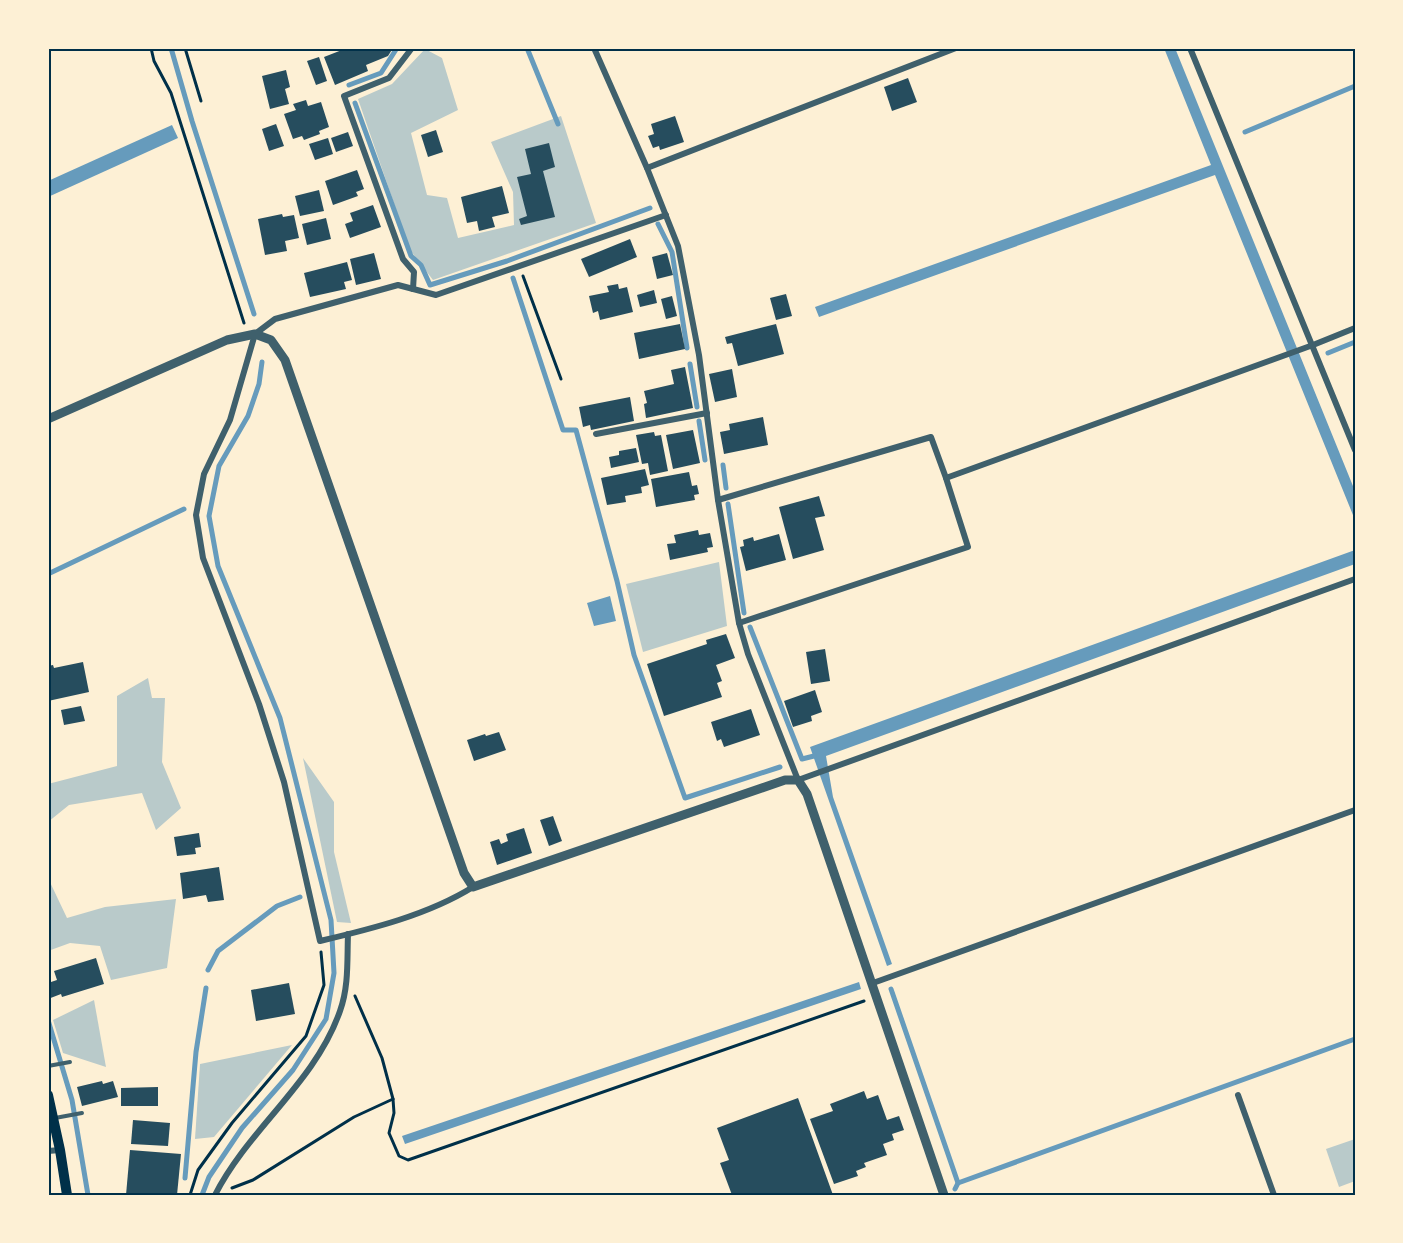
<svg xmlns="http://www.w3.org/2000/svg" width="1403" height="1243" font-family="Overpass,sans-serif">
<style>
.green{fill:#b9caca}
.water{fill:#669bbc}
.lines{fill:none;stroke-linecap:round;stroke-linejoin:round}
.stream{stroke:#669bbc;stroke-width:5}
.building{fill:#264d5e}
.path{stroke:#003049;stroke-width:3}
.service{stroke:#3f606c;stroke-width:4}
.minor{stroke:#3f606c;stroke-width:6}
.tertiary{stroke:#3f606c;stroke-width:9}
.secondary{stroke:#003049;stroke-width:10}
.neatline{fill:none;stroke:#003049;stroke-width:2}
</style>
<rect width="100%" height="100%" fill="#fdf0d5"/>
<g class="green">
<polygon points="425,49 442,58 458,110 411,133 427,195 447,198 458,238 514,225 513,192 491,142 561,116 596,223 433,280 410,250 358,99 392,84"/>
<polygon points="719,562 727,626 643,652 626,584"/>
<polygon points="148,678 152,698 165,698 162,762 181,808 156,830 142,793 69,805 48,822 48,784 117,766 117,696"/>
<polygon points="303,758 334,802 334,852 351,923 337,922"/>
<polygon points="48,878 67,918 105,907 176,899 167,968 111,980 100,946 70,943 48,951"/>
<polygon points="94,1000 106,1067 63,1053 53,1020"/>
<polygon points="292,1045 214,1137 195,1139 200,1064"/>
<polygon points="1355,1139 1355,1181 1339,1187 1326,1149"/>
</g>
<g class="water">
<polygon points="1164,48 1175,48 1355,491 1355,520 1215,175 819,317 815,307 1211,165"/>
<polygon points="172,125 178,138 48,197 48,181"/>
<polygon points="1355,550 1355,564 826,756 833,797 892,964 887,966 810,747"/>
<polygon points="610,596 616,621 594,626 587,603"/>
<polygon points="859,982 861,989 405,1144 402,1136"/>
</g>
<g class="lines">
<g class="stream">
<polyline points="171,48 192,121 254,314"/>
<polyline points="527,48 558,124"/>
<polyline points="349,85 381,73 397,48"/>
<polyline points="355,103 411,256 421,265 430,285 507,261 650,208"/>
<polyline points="1245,132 1355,86"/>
<polyline points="658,224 672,252 687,348"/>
<polyline points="513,278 563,430 576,430 617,581 634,655 685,798 780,767"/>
<polyline points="1328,353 1355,342"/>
<polyline points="690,364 697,407"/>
<polyline points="699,421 705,460"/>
<polyline points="723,465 726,488"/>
<polyline points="728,504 744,613"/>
<polyline points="48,574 184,509"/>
<polyline points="750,627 802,759 814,756"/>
<polyline points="208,970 218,951 277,906 300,897"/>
<polyline points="891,989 958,1183 955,1189"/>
<polyline points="48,1020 72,1100 88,1195"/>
<polyline points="185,1178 196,1052 206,988"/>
<polyline points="958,1183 1355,1039"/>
<polyline points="202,1195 209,1177 242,1128 293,1070 326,1019 334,973 331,920 280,718 218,566 209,516 219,466 248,416 259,384 262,362"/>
</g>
</g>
<g class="building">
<polygon points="347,48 359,48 359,50 393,48 388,56 366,65 368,71 335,85 324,57"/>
<polygon points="319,57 327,81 316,85 307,61"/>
<polygon points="286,70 290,87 285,89 289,104 270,109 262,76"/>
<polygon points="908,78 917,102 892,111 884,87"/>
<polygon points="306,100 308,106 321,102 329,127 319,131 320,134 304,140 302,136 293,139 284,114 296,110 293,104"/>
<polygon points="675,116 684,142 660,150 659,146 653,148 648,136 654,134 651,124"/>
<polygon points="276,124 284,146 269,151 262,129"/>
<polygon points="436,130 443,152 428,157 421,135"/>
<polygon points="348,132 353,146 336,152 331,138"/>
<polygon points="328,138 333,154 315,160 309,144"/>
<polygon points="549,143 555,167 543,171 555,217 521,225 519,219 527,216 517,177 531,174 525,149"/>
<polygon points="357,170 364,189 356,192 358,196 333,205 325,181"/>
<polygon points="502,186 509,213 492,217 495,227 479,231 477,221 467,223 461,197"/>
<polygon points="319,190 324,211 300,216 295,196"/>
<polygon points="373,205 381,227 350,238 345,224 353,221 350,213"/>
<polygon points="282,214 283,217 294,215 299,238 285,241 287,251 265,255 258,219"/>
<polygon points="326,218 331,239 307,245 302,224"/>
<polygon points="630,239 637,257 589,277 581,259"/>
<polygon points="374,253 381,279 356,285 350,259"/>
<polygon points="667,253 673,275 657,279 652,257"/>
<polygon points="347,262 352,280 344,282 346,289 310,297 304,273"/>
<polygon points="618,284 619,289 627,287 633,312 600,320 598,311 593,313 589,296 609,292 607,286"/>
<polygon points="654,290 657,303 640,307 637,295"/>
<polygon points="786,294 792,316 776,320 770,298"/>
<polygon points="672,296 677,316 666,319 661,299"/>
<polygon points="680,324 685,349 639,359 634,333"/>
<polygon points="776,324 784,354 738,366 732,343 727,344 725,337"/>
<polygon points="685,367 693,408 646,418 644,404 647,403 644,391 674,384 671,370"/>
<polygon points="732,369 737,397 715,402 709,374"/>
<polygon points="630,397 634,421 591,430 590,425 583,427 579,407"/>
<polygon points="763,417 768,445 724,454 720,432 730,430 729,424"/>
<polygon points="693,430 700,463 673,469 666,435"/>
<polygon points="654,432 655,436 661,435 668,471 650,475 648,463 642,464 636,435"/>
<polygon points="636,448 639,462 611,468 609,457 619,455 619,451"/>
<polygon points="645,469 649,485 641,487 642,493 625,496 626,502 607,505 601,478"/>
<polygon points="689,472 692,486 697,485 699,494 694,495 695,500 656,507 651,479"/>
<polygon points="819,496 825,516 815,518 824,550 793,559 779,507"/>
<polygon points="698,530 699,535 710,533 713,547 707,548 708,552 670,560 667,544 676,543 674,535"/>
<polygon points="779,534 786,560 746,571 740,547 744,546 743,540 753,537 754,541"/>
<polygon points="726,634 735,658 716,665 722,681 717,683 722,697 664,716 647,664 707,644 706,640"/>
<polygon points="825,649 830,681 811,684 806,652"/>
<polygon points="83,662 89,692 48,701 48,666 53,665 54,668"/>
<polygon points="815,690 822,712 811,716 812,721 793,727 784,701"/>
<polygon points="81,706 85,721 64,725 61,710"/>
<polygon points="751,709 760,735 724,747 721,739 717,741 711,722"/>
<polygon points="499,732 506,750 474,761 467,740 485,734 486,736"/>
<polygon points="553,816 562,841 549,846 540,820"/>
<polygon points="524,828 532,853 497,865 490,842 499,839 501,844 508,841 506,834"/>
<polygon points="199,833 201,847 195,848 196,854 177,856 174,837"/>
<polygon points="219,867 224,900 208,902 206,895 183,899 180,873"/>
<polygon points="96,958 104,984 62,997 61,994 48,999 48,983 57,980 54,971"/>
<polygon points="289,983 295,1014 256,1021 251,990"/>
<polygon points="102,1081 103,1084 113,1081 118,1097 82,1106 77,1087"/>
<polygon points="158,1087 158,1106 121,1106 121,1088"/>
<polygon points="864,1091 867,1099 878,1095 887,1120 899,1116 904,1130 892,1134 894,1140 883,1144 887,1155 864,1163 866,1167 856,1171 858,1176 834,1184 810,1119 833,1111 830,1104"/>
<polygon points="798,1098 833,1195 732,1195 720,1163 729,1160 717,1128"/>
<polygon points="133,1120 170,1123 168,1146 131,1144"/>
<polygon points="130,1150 181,1154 177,1195 126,1195"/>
</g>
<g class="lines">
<g class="path">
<polyline points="151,48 154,61 171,93 244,323"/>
<polyline points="185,48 201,101"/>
<polyline points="523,276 561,379"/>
<polyline points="355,996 382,1058 393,1099 394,1113 389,1133 399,1156 408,1160 864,1001"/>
<polyline points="232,1188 253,1180 354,1117 393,1099"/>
<polyline points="190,1195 198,1170 232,1123 306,1036 324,985 321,952"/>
</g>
<g class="service">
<polyline points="48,1066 70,1062"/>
<polyline points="55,1118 82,1113"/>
</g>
<g class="minor">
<polyline points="412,48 389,78 344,96 403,259 414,272 413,289"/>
<polyline points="594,48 647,168 678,246 699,355 718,500 739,623 748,654 798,780 1355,579"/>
<polyline points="1190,48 1355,450"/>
<polyline points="647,168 956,48"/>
<polyline points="596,434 707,413"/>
<polyline points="718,500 931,437 946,478 1313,345 1355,328"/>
<polyline points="739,623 968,547 946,478"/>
<path d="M473 887C428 915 371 929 320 941L284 782 259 704 203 558 196 515 204 474 230 420 255 334 275 319 398 285 436 295 666 215"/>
<polyline points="873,983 1355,810"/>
<polyline points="1238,1095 1274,1195"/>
<polyline points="48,1151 60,1150"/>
<path d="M215 1195C249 1128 315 1083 340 1011 349 986 347 960 348 934"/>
</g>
<polyline class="tertiary" points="48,419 227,340 255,334 271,340 285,360 464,873 473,887 785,780 798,780 807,794 944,1195"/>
<polyline class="secondary" points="48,1095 60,1150 67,1195"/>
</g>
<rect width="1403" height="1243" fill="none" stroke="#fdf0d5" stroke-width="99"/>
<rect x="50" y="50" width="1304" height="1144" class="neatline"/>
</svg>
